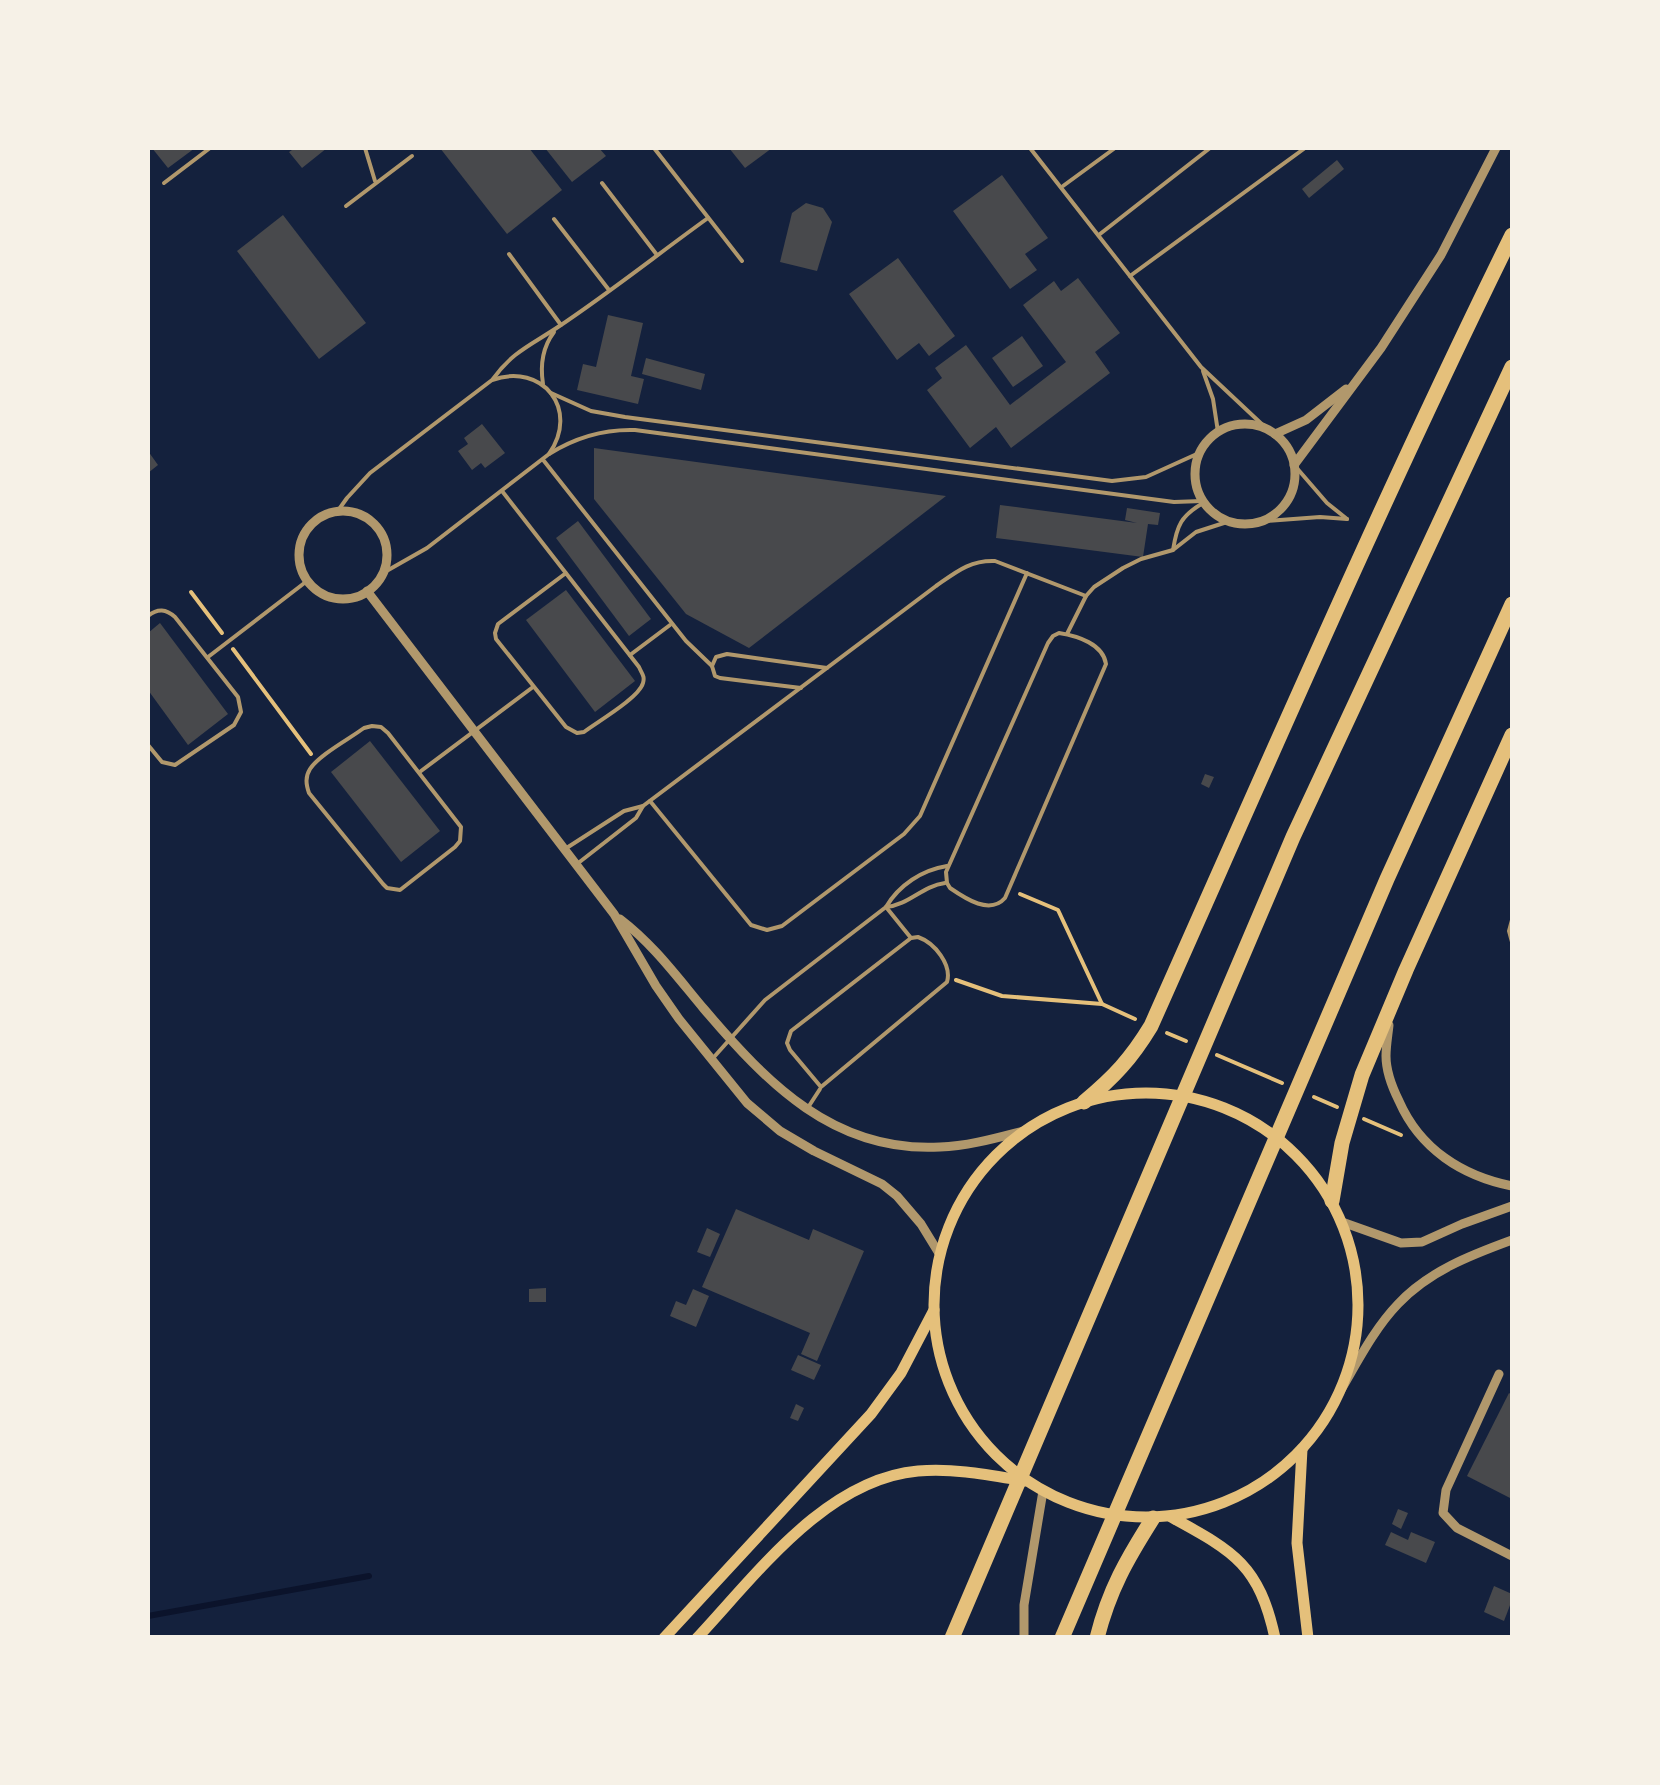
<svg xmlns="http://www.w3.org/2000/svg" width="1660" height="1785" font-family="'Titillium Web',sans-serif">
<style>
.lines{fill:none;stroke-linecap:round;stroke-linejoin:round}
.stream{stroke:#0b132b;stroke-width:6}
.building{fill:#48494c}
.path{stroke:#e5c07b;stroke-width:4}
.service{stroke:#b1986c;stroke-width:4}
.minor{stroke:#b1986c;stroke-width:9}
.secondary{stroke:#e5c07b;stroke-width:11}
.motorway{stroke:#e5c07b;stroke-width:15}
</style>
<rect width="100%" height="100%" fill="#14213d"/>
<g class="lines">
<polyline class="stream" points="148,1616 369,1576"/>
</g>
<g class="building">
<polygon points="152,148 195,148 168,168"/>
<polygon points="295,148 327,148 302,168 289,152"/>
<polygon points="440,148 529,148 562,190 507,234"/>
<polygon points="545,148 599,148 606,156 572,182"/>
<polygon points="729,148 772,148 745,168"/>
<polygon points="1337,160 1344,169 1309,198 1302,189"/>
<polygon points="1002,175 1048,238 1025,254 1037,270 1010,289 953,211"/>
<polygon points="806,203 823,208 832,222 817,271 780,262 792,213"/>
<polygon points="283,215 366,323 319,359 237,251"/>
<polygon points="898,258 955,336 929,356 919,343 897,360 849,294"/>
<polygon points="1078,278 1120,333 1095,352 1110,373 1011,448 996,427 970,448 927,390 942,378 935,368 966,345 1010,405 1066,362 1023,305 1054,281 1061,291"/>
<polygon points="608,315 643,323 631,376 644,379 638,404 577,390 583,364 596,367"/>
<polygon points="1022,336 1043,366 1013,387 992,358"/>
<polygon points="646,358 705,374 701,390 642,374"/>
<polygon points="482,424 505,453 485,468 481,463 472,470 458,451 468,444 464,438"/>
<polygon points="594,448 946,496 749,648 686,614 594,499"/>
<polygon points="148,451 158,465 148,473"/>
<polygon points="1000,505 1137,523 1125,520 1127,508 1160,513 1158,525 1148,524 1143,557 996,538"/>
<polygon points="578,521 651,619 629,636 556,538"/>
<polygon points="566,590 635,681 595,712 526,620"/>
<polygon points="160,623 228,714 188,745 148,690 148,633"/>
<polygon points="370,741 440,831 401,862 331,772"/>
<polygon points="1205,774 1214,777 1209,788 1201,784"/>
<polygon points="736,1209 809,1240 813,1229 864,1251 817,1361 801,1354 810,1333 702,1287"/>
<polygon points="707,1228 720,1234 710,1257 697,1252"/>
<polygon points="546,1288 546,1302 529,1302 529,1289"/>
<polygon points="693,1289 709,1296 696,1327 670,1316 676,1301 686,1305"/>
<polygon points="798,1355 821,1365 814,1380 791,1370"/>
<polygon points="1509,1393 1512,1395 1512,1499 1467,1476"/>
<polygon points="796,1404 804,1408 798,1421 790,1418"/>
<polygon points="1398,1509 1408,1513 1401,1529 1392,1524"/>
<polygon points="1391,1532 1408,1540 1411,1532 1435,1542 1426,1563 1385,1545"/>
<polygon points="1494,1586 1512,1594 1512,1600 1504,1621 1484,1612"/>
</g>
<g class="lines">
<g class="path">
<polyline points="191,592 222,633"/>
<polyline points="233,649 311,754"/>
<polyline points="1020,894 1058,910 1102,1004"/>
<polyline points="956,980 1002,996 1102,1004 1135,1019"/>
<polyline points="1167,1033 1186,1041"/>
<polyline points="1217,1055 1282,1083"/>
<polyline points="1314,1097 1337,1107"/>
<polyline points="1364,1119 1401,1135"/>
</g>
<g class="service">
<polyline points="365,148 375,181"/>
<polyline points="654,148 742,261"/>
<polyline points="1030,148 1201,367 1267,429"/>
<polyline points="164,183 210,148"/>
<polyline points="602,183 657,255"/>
<polyline points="1063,186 1115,148"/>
<polyline points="346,206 412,156"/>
<polyline points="554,219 609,290"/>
<polyline points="1100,234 1210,148"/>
<polyline points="509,254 561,325"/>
<polyline points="1130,276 1305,148"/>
<polyline points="1203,371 1213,399 1218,432"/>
<path d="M493 379C512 352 531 345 558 327 609 293 658 254 708 218"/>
<path d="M543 384C540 365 542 348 554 332"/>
<polyline points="551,393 591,411 625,417 1112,481 1146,477 1199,453"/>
<path d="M549 454C576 437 603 429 635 430L1174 502 1202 501"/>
<polyline points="544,461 686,641 712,666"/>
<polyline points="1295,466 1327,503 1347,519"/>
<path d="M502 491 639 667C642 674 645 676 643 683 639 698 597 722 584 732L577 733 566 727 496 639 495 633 498 624 566 573"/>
<path d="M337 512 347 498 370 473 492 380C543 362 580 410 549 454L427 548 383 573"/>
<polyline points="1265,521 1320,517 1347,519"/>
<path d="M1173 550C1177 525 1181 516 1203 503"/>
<path d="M148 616C158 608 166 609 175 617L238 697 241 712 234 725 175 765 162 762 148 745"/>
<path d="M1059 633C1078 636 1103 644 1106 664L1005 898C990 915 966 899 950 888L947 883 946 872 1048 643 1053 636Z"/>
<polyline points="1067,634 1086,596"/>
<polyline points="630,655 670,625"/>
<polyline points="208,657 307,581"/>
<polyline points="801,688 720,678 715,676 712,666 716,657 727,654 827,668"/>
<path d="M372 726 381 727 388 733 461 827 460 841 455 847 400 890 387 888 383 884 309 793C306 784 305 777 310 769 319 755 349 739 364 728Z"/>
<polyline points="421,771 533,687"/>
<polyline points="650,801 751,925 767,930 782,926 904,834 920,816 1027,573"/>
<polyline points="565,849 624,811 643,806"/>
<path d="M577 864 636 818 643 806 936 586C956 572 970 560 995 561L1086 596 1094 587 1123 568 1141 559 1173 550 1196 532 1227 522"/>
<path d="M886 907C909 905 922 886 945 883"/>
<polyline points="886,907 911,938"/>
<polyline points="1512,920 1509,931 1512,942"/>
<path d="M918 937C935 943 952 965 947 982L821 1087 790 1050 787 1043 791 1031 911 938Z"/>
<path d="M714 1057 765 1000 886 907C899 885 922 870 947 866"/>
<polyline points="809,1106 820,1089"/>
</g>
<g class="minor">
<circle cx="1245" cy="474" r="50"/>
<polyline points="1275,434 1306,420 1346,389"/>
<polyline points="1294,465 1381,348 1441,255 1496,148"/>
<circle cx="343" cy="555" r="44"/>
<polyline points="367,591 614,914 656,986 679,1019 747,1103 780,1131 814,1151 882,1184 897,1196 921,1224 940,1255"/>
<path d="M620 919C654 945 677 977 704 1009 767 1083 834 1153 940 1147 968 1146 996 1138 1023 1131"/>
<path d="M1389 1025C1388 1035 1386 1046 1386 1056 1386 1072 1392 1087 1399 1101 1420 1149 1462 1176 1512 1186"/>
<polyline points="1342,1222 1401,1243 1422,1242 1462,1224 1512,1206"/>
<polyline points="1499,1374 1446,1490 1443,1513 1457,1528 1512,1556"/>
<path d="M1338 1395C1356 1365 1373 1330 1398 1304 1429 1271 1471 1255 1512 1240"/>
<polyline points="1024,1638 1024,1605 1043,1491"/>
</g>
<g class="secondary">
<circle cx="1146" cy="1305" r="212"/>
<polyline points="1302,1449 1297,1543 1308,1638"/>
<path d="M1171 1517C1233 1551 1259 1564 1275 1638"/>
<polyline points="664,1638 871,1414 901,1373 934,1310"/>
<path d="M697 1638C756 1575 826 1479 918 1471 955 1468 989 1475 1025 1481"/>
</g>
<g class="motorway">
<path d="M1084 1102C1114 1077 1131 1059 1151 1026 1269 761 1384 495 1512 235"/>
<polyline points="1332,1201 1342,1143 1362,1075 1406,970 1512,735"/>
<polyline points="952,1638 1293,837 1512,367"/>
<polyline points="1062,1638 1387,879 1512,604"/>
<path d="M1097 1638C1109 1590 1127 1559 1153 1518"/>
</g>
</g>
<rect width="1660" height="1785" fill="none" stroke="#f6f1e7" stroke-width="300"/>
</svg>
